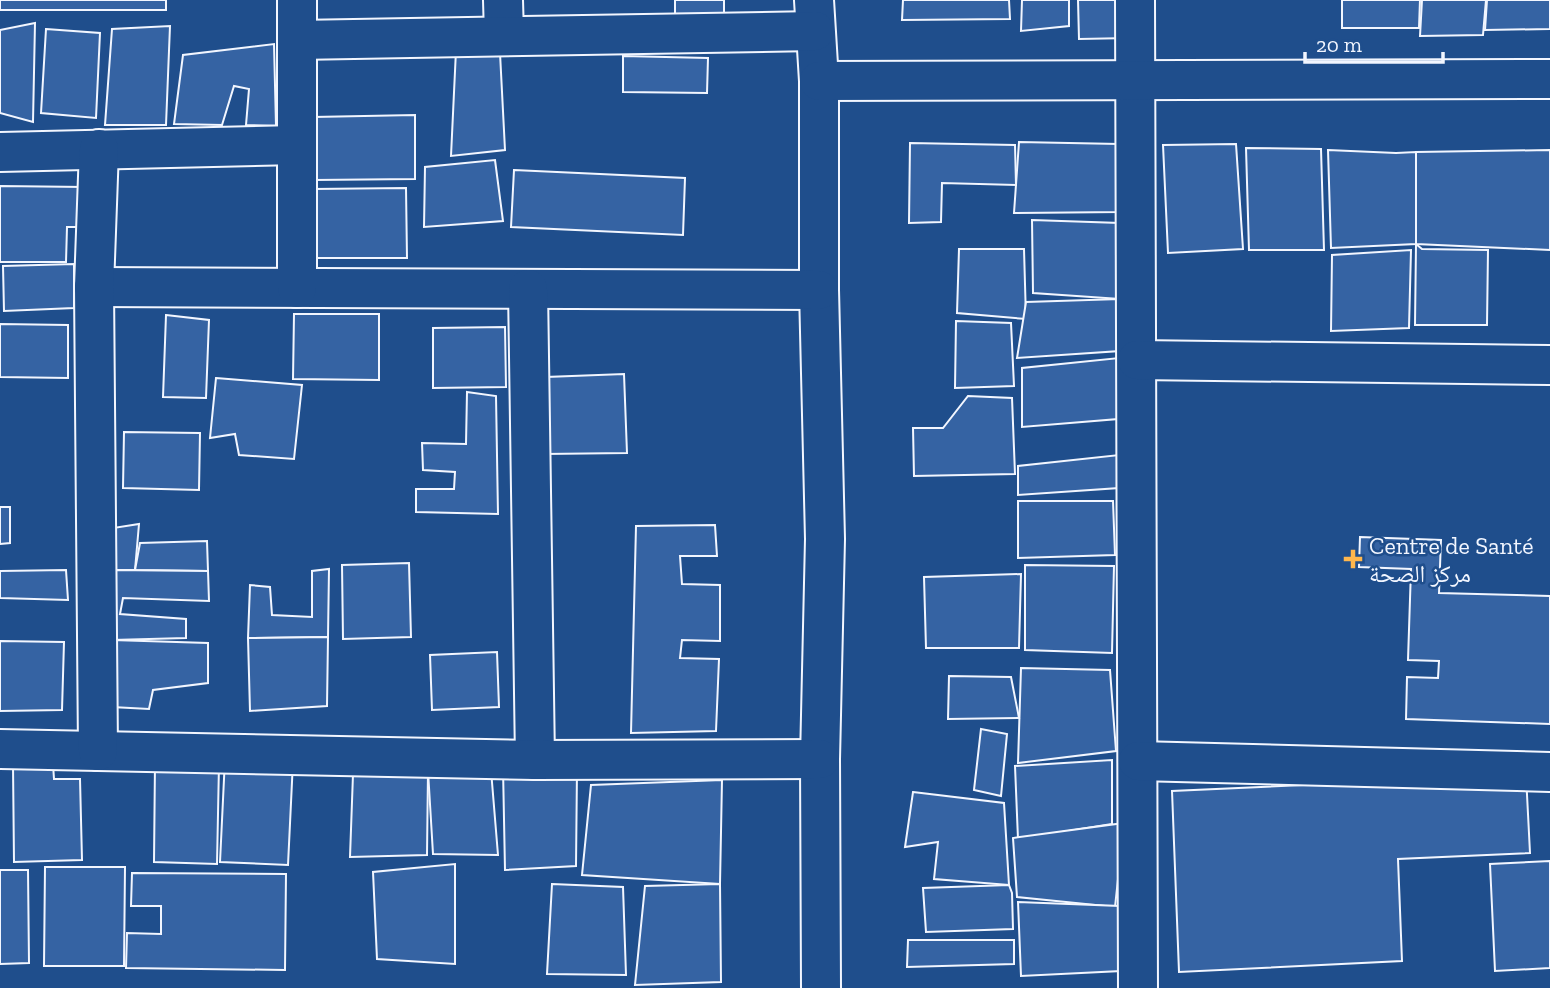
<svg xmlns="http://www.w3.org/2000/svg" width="1550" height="988" font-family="'Zilla Slab','Noto Naskh Arabic',serif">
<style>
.building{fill:#3563a3;stroke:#f2f6ff;stroke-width:2}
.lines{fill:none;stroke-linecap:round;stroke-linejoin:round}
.street-casing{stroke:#f2f6ff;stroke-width:42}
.street{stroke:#1f4e8c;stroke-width:38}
.poi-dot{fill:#ffb74d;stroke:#1f4e8c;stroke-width:2.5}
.labels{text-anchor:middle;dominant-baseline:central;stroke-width:5;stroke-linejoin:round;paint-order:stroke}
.poi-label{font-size:24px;fill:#f2f6ff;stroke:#1f4e8c;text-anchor:start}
</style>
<rect width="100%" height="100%" fill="#1f4e8c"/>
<g class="building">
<rect x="0" y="0" width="166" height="10"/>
<polygon points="675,0 724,0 724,15 675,14"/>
<polygon points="903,0 1009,0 1010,19 902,20"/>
<polygon points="1022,0 1069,0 1069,26 1021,31"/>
<polygon points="1078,0 1128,0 1130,38 1079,39"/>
<polygon points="1342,0 1420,0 1419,28 1342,28"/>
<polygon points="1422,0 1486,0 1483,35 1420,36"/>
<polygon points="1487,0 1550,0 1550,29 1485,30"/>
<polygon points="35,23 33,122 0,113 0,30"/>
<polygon points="170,26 166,125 105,125 112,29"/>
<polygon points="46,29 100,33 96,118 41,113"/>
<polygon points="274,44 276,126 246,125 249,89 234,86 222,125 174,124 183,55"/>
<polygon points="456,50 500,53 505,150 451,156"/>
<polygon points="623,56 708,58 707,93 623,92"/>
<polygon points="415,115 415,179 314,180 313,117"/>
<polygon points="1019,142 1119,144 1121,212 1014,213"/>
<polygon points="910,143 1015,145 1016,185 942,183 941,222 909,223"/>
<polygon points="1236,144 1243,249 1168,253 1163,145"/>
<polygon points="1246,148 1321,149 1324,250 1249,250"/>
<polygon points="1328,150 1396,153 1416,152 1416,244 1331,248"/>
<polygon points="1550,150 1550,250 1416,244 1416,152"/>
<polygon points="495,160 503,221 424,227 425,167"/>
<polygon points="514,170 685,178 683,235 511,227"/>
<polygon points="0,186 85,187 85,227 67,227 66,262 0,262"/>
<polygon points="406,188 407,258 312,258 312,189"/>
<polygon points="1032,220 1120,223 1120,299 1033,293"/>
<polygon points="1416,244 1422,249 1488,250 1487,325 1415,325"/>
<polygon points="959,249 1024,249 1026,319 957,313"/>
<polygon points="1411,250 1409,328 1331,331 1332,255"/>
<polygon points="74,264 74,308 4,311 3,266"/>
<polygon points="1120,299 1120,351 1017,358 1026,302"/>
<polygon points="294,314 379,314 379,380 293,379"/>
<polygon points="166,315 209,320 206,398 163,397"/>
<polygon points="956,321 1011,323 1014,386 955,388"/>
<polygon points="0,324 68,325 68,378 0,377"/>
<polygon points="505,327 506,387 433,388 433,328"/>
<polygon points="1119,358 1118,419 1022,427 1022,368"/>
<polygon points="624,374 627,453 544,454 546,377"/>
<polygon points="216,378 302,385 294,459 239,455 235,434 210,438"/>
<polygon points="467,392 496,396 498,514 416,512 416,489 454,489 455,472 423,470 422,443 466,444"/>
<polygon points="968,396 1012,398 1015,474 914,476 913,428 943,428"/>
<polygon points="124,432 200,433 199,490 123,488"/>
<polygon points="1119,455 1119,488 1018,495 1018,466"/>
<polygon points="1018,501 1113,501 1115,555 1018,558"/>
<polygon points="0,507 10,507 10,543 0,544"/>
<polygon points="139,524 135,570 111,570 113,528"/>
<polygon points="715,525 717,556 680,556 682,584 720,585 720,641 682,640 680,658 719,659 716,731 631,733 636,526"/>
<polygon points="1360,537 1441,540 1439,593 1550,596 1550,724 1406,719 1407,677 1438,678 1439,661 1408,660 1411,569 1359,567"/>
<polygon points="207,541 208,571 135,570 140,543"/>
<polygon points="409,563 411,637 343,639 342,565"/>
<polygon points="1025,565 1114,566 1112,653 1025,650"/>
<polygon points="329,569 328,637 248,638 250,585 270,587 272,615 312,617 312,571"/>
<polygon points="66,570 68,600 0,598 0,571"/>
<polygon points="111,570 208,571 209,601 123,598 120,614 186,619 186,638 112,640"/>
<polygon points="1021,574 1019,648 926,648 924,577"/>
<polygon points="328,637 327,706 250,711 248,638"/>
<polygon points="112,640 208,643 208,683 153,690 149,709 112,707"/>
<polygon points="0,641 64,642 62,710 0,711"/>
<polygon points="497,652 499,707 432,710 430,655"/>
<polygon points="1021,668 1110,670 1116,751 1018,763"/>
<polygon points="949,676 1011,677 1019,718 948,719"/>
<polygon points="981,729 1007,734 1001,796 974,790"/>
<polygon points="225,758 293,761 288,865 220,862"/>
<polygon points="1112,760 1112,824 1018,839 1015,766"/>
<polygon points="155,762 219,764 217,864 154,862"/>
<polygon points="53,764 54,779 80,779 82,860 14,862 13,765"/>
<polygon points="503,768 577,769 576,866 505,870"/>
<polygon points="491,770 498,855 433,854 428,771"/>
<polygon points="428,771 427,855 350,857 353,774"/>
<polygon points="1526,775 1530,853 1398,859 1402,961 1179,972 1172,791"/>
<polygon points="722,780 720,884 582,875 591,785"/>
<polygon points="913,792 1004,803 1009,885 934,879 938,842 905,847"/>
<polygon points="1124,823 1115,907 1017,897 1013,838"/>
<polygon points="1550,861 1550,968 1495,971 1490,864"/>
<polygon points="455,864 455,964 377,959 373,872"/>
<polygon points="45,867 125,867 124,966 44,966"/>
<polygon points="0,870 28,870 29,963 0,964"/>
<polygon points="132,873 286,874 285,970 126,968 127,933 161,934 161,906 131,906"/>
<polygon points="552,884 623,887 626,975 547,974"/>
<polygon points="720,884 721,982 635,985 645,886"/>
<polygon points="1009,885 1012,893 1013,929 926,932 923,888"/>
<polygon points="1018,902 1120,906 1121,971 1021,976"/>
<polygon points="908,940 1014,940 1014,964 907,967"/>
</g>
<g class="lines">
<defs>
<g id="street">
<polyline points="503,0 504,35"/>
<polyline points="814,0 819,81 819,290 825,539 820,759 821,988"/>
<polyline points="1135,0 1138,988"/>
<polyline points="297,40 815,31"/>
<polyline points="819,81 1550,79"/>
<polyline points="0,152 297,145"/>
<polyline points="94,287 819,290"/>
<polyline points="297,288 297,0"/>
<polyline points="528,289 535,760"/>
<polyline points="1137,360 1550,365"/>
<polyline points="0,749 535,760 820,759"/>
<polyline points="98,751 94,287 99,149"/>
<polyline points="1138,761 1550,772"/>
</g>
</defs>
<use href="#street" class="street-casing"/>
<use href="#street" class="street"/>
</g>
<path class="poi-dot" d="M1349.5 548.5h7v7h7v7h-7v7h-7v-7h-7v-7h7z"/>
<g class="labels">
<g class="poi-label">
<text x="1369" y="545">Centre de Santé<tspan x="1369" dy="28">مركز الصحة</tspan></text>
</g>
</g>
<path d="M1305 52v10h138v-10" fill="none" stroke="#f2f6ff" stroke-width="3.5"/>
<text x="1316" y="52" font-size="21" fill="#f2f6ff" stroke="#1f4e8c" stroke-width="5" paint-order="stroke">20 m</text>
</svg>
